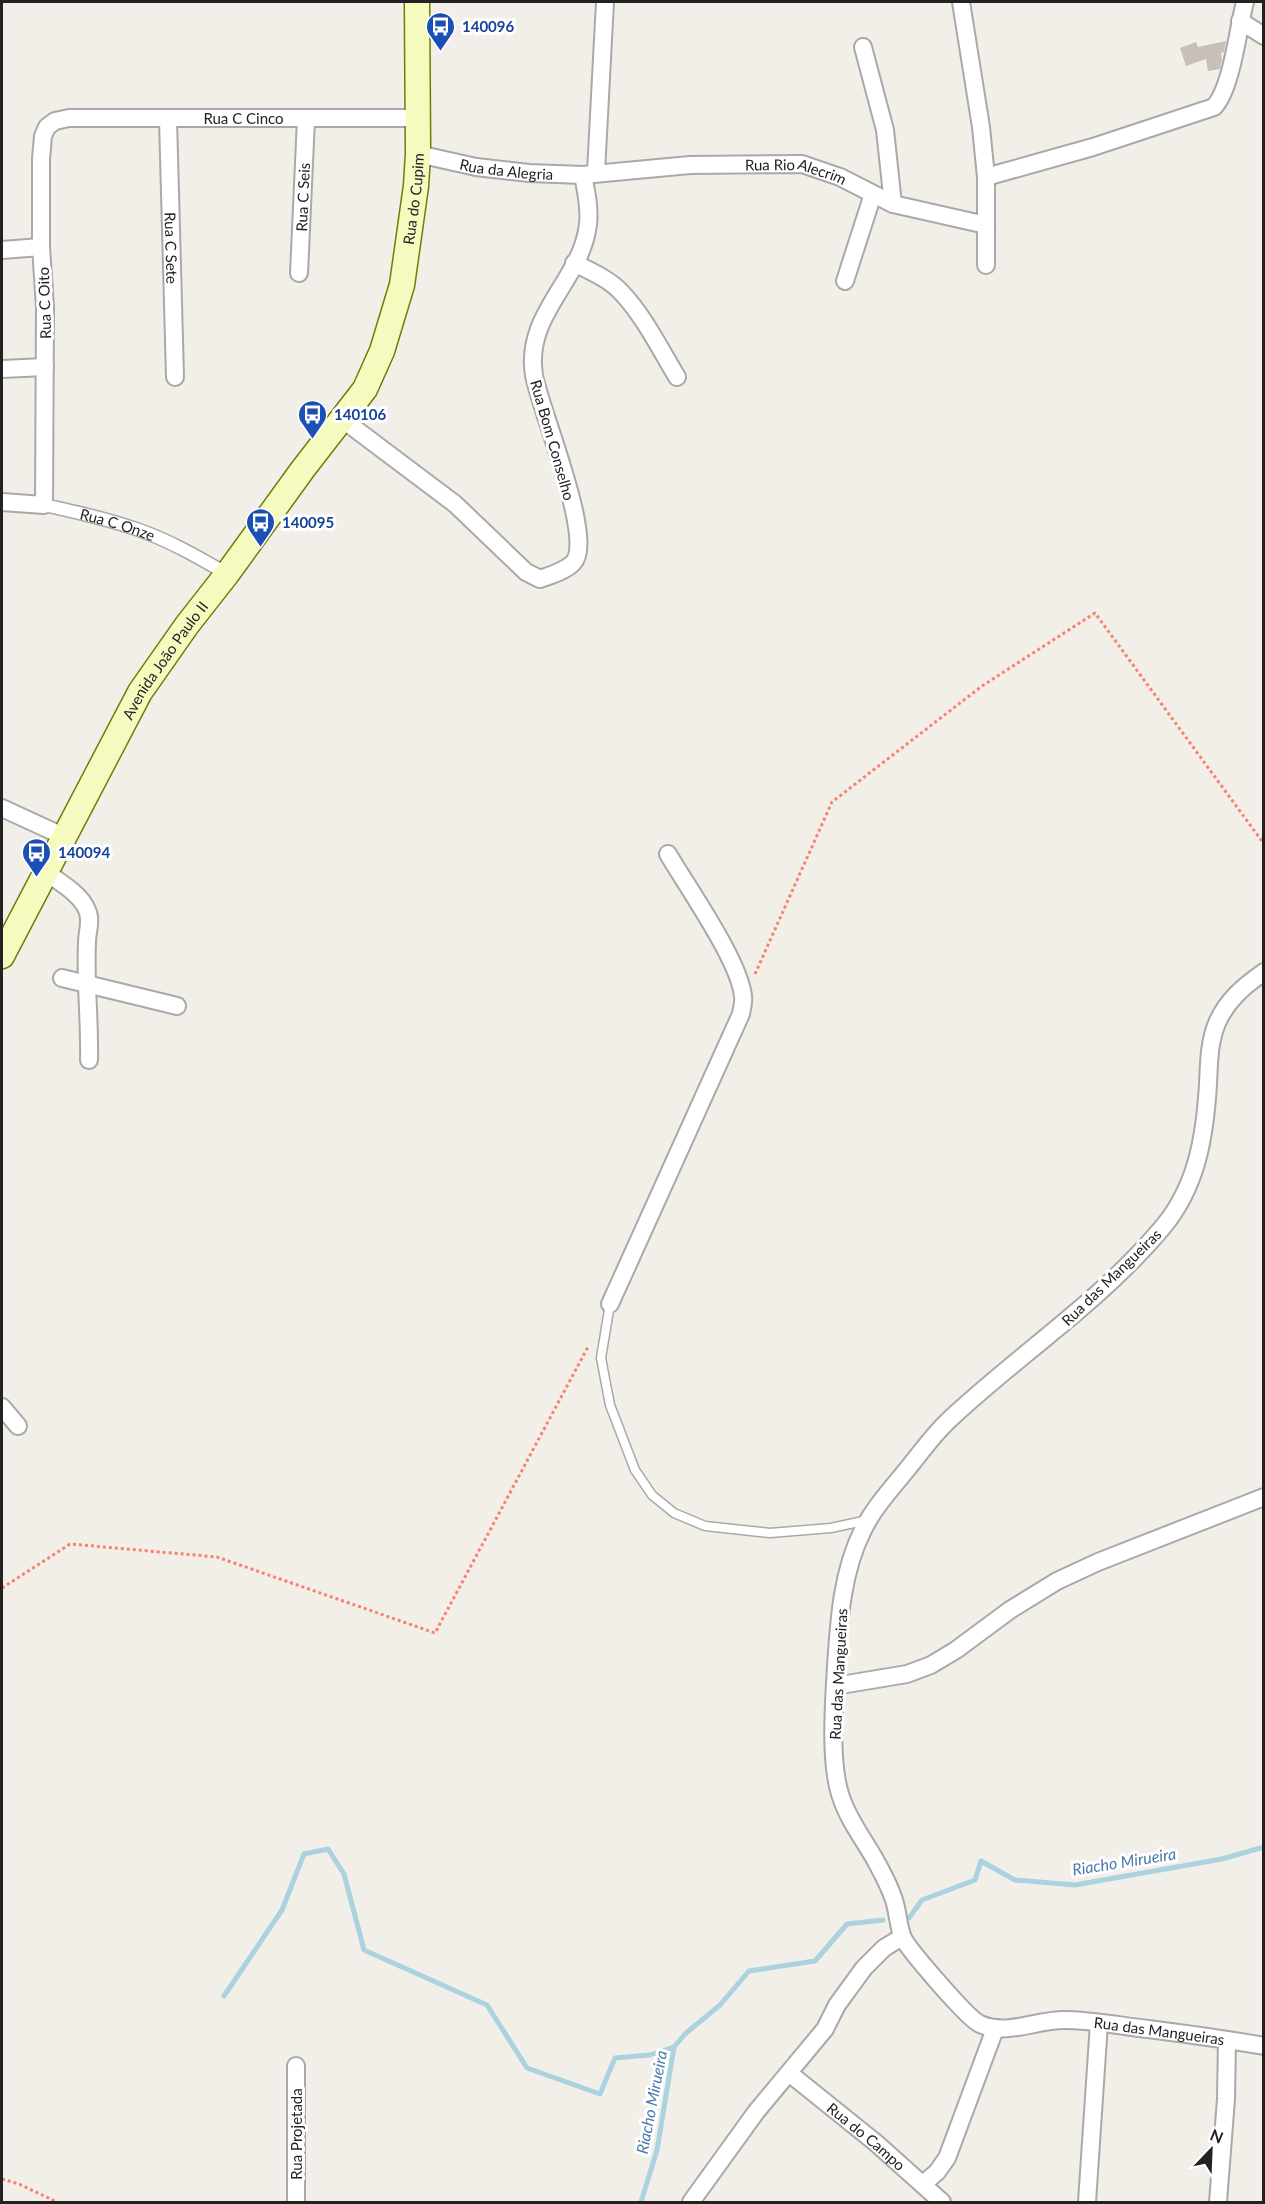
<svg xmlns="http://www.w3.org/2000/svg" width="1265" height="2204" font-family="Lato,sans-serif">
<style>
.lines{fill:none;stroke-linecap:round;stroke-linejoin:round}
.stream{stroke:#aad3df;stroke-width:5}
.building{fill:#c7bfb8}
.service-casing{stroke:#a9a9a9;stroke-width:11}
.pedestrian-casing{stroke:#a9a9a9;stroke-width:15}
.minor-casing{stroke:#a9a9a9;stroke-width:20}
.secondary-casing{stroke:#707d05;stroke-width:27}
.path{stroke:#fa8072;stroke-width:3;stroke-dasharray:3 3;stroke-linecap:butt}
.service{stroke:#fff;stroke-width:8}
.pedestrian{stroke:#fff;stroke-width:12}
.minor{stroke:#fff;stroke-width:16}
.secondary{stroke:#f7fabf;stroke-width:24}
.labels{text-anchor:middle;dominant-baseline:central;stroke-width:6;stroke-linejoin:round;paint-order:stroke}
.transit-label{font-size:15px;font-weight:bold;fill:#164399;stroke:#fff;text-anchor:start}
.street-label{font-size:15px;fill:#222;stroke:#fff}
.water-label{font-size:16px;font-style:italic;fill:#4a7aab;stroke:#fff}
</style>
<rect width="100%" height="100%" fill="#f2efe9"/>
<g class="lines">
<g class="stream">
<polyline points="909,1918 922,1900 975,1880 981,1861 1015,1880 1075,1885 1222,1859 1264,1847"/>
<polyline points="224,1996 282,1910 304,1854 328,1849 344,1874 364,1950 487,2005 527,2068 600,2094 615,2058 650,2055 674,2047"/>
<polyline points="641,2202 657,2150 674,2047 685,2034 720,2005 749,1971 815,1961 847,1924 883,1920"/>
</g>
</g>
<polygon class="building" points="1226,41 1224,52 1221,53 1222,60 1220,69 1208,71 1206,59 1186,66 1180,48 1196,42 1198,47"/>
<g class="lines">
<defs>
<polyline id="service" points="610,1304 601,1358 610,1405 635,1470 652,1495 674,1513 705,1526 770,1533 831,1528 868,1520"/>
<g id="pedestrian">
<path id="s1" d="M44 505C76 512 108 519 139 530 170 541 198 557 227 574"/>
</g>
<g id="minor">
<polyline points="961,2 981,127 986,177 986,265"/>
<polyline points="1240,21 1264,36"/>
<polyline points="863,47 885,130 893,204"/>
<path id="s2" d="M168 119 175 377"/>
<path id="s3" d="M418 154 476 167 529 173 583 175 690 165 802 164 840 177 893 204 986 225"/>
<polyline points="596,172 605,2"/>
<path d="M986 177 1093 147 1214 107C1232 88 1238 28 1245 2"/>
<polyline points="2,250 41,247"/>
<path d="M574 263C590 271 609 279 621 292 644 316 660 349 677 377"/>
<path id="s4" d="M299 273 306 119"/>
<polyline points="845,281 873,194"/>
<polyline points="2,369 45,367"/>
<path d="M342 419 455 504 526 572 540 579C551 575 565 571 573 563 596 541 539 407 534 375 524 314 582 280 588 224 590 208 586 191 583 175"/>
<path id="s5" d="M2 502 44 505 45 307 41 247V159L43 136 47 127 55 121 69 118H416"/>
<polyline points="2,808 65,837"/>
<path d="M46 872C59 882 81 894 87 910 92 920 87 932 87 942 85 981 90 1021 89 1060"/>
<path id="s6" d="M1264 972C1244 986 1227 1000 1217 1023 1209 1042 1209 1063 1208 1084 1205 1136 1197 1187 1162 1228 1100 1302 1018 1355 949 1420 933 1435 922 1451 909 1467 893 1487 874 1507 863 1530 842 1571 839 1620 836 1666 834 1702 829 1763 841 1797 849 1822 866 1842 878 1865 884 1876 890 1888 894 1900 898 1912 898 1926 903 1938 909 1950 968 2019 980 2024 1007 2036 1035 2020 1064 2020 1092 2020 1121 2026 1148 2029 1187 2034 1225 2039 1264 2046"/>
<polyline points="62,978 177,1006"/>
<path d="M610 1304 741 1014C742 1008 744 1002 743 996 739 960 688 888 668 854"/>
<polyline points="2,1407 18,1426"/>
<polyline points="835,1686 907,1674 931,1665 956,1650 1010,1610 1057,1581 1098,1562 1264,1497"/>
<path id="s7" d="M789 2073 876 2143 942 2202"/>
<polyline points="923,2184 937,2172 947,2158 995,2029"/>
<polyline points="296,2202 296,2066"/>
<polyline points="691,2202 756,2112 825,2029 837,2005 864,1968 884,1948 902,1937"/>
<polyline points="1087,2202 1099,2023"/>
<polyline points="1218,2202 1226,2099 1227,2040"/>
</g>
<g id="secondary">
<path id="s8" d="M2 956 140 692 187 625 227 574 303 469 365 389 382 351 402 285 416 186 418 154 417 2"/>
</g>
</defs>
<use href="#service" class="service-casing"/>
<use href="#pedestrian" class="pedestrian-casing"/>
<use href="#minor" class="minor-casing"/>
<use href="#secondary" class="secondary-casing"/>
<g class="path">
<polyline points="755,974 832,802 982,686 1095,613 1264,844"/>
<polyline points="2,1588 70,1544 217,1557 435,1633 589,1345"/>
<polyline points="2,2179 19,2184 57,2202"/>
</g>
<use href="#service" class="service"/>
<use href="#pedestrian" class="pedestrian"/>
<use href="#minor" class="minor"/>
<use href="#secondary" class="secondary"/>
</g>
<defs>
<symbol id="bus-pin" viewBox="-11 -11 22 30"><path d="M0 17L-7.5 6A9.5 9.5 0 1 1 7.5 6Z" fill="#1a4fb4" stroke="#fff"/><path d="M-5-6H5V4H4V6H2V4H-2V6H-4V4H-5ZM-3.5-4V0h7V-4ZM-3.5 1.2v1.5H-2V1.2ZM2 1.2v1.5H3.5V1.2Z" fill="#fff"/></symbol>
</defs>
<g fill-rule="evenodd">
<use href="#bus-pin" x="424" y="10" width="33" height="45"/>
<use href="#bus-pin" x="296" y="398" width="33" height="45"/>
<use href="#bus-pin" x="244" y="506" width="33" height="45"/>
<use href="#bus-pin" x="20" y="836" width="33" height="45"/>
</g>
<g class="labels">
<g class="transit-label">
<text x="462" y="26">140096</text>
<text x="334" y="414">140106</text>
<text x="282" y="522">140095</text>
<text x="58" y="852">140094</text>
</g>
<g class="street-label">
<text stroke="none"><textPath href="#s5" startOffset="620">Rua C Cinco</textPath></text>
<text stroke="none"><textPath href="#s3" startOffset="90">Rua da Alegria</textPath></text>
<text stroke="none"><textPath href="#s3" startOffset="381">Rua Rio Alecrim</textPath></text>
<text stroke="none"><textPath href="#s4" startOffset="76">Rua C Seis</textPath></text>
<text stroke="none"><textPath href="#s8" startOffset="873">Rua do Cupim</textPath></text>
<text stroke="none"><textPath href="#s2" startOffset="129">Rua C Sete</textPath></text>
<text transform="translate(44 303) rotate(-92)">Rua C Oito</text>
<text transform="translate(553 440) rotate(74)">Rua Bom Conselho</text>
<text stroke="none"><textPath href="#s1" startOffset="76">Rua C Onze</textPath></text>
<text stroke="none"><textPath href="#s8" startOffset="338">Avenida João Paulo II</textPath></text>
<text transform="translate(1111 1277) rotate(-44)">Rua das Mangueiras</text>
<text transform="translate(838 1674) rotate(-87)">Rua das Mangueiras</text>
<text stroke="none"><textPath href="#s6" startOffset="1437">Rua das Mangueiras</textPath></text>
<text transform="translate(296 2134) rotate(-90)">Rua Projetada</text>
<text stroke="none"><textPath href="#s7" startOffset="100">Rua do Campo</textPath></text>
</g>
<g class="water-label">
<text transform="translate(1124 1861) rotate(-9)">Riacho Mirueira</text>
<text transform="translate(651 2102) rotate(-79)">Riacho Mirueira</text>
</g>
</g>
<rect width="1265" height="2204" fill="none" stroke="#222222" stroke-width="6"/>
<g transform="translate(1211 2150) rotate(23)" stroke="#ffffff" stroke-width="4.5" paint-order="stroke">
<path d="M0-4.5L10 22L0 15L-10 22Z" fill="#222222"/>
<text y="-9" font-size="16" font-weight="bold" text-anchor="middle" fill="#222222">N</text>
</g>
</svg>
